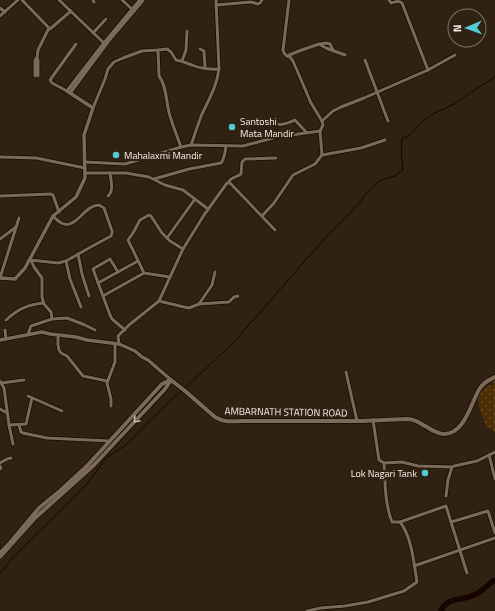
<svg xmlns="http://www.w3.org/2000/svg" width="495" height="611" font-family="'Titillium Web',sans-serif">
<style>
.park{fill:url(#park-dots)}
.lines{fill:none;stroke-linecap:round;stroke-linejoin:round}
.stream{stroke:#170400;stroke-width:1}
.river{stroke:#170400;stroke-width:5.5}
.minor-casing{stroke:#170b01;stroke-width:4.5}
.tertiary-casing{stroke:#170b01;stroke-width:5}
.secondary-casing{stroke:#170b01;stroke-width:5.5}
.minor{stroke:#7b6a5a;stroke-width:3}
.tertiary{stroke:#7b6a5a;stroke-width:3.5}
.secondary{stroke:#7b6a5a;stroke-width:4}
.oneway{stroke:#c7baaf}
.poi-dot{fill:#52ccd5;stroke:#2f2213;stroke-width:1.5}
.labels{text-anchor:middle;dominant-baseline:central;stroke-width:4;stroke-linejoin:round;paint-order:stroke}
.poi-label{font-size:10px;fill:#faf0e7;stroke:#2f2213;text-anchor:start}
.street-label{font-size:10px;fill:#faf0e7;stroke:#2f2213}
</style>
<defs>
<pattern id="park-dots" width="8" height="8" patternUnits="userSpaceOnUse"><rect width="8" height="8" fill="#4d2d04"/><path d="M2 2h.1M6 6h.1" fill="none" stroke="#684c29" stroke-width="1.8" stroke-linecap="round"/></pattern>
</defs>
<rect width="100%" height="100%" fill="#2f2213"/>
<path class="park" d="M495 380V432L486 426 479 407 478 397C482 391 484 385 493 385V381Z"/>
<g class="lines">
<g class="stream">
<polyline points="184,389 234,342 318,246 359,203 370,189 379,181 395,176 403,170 401,153 402,139 411,134 422,122 433,114 454,104 471,92 495,77"/>
<polyline points="0,574 13,557 87,484 106,458 126,445 147,423 181,391"/>
</g>
<path class="river" d="M441 611C447 596 463 601 474 595 482 592 488 584 495 580"/>
<defs>
<g id="minor">
<polyline points="22,0 49,28 50,29 71,11"/>
<polyline points="59,0 105,44"/>
<polyline points="93,0 94,2"/>
<polyline points="122,0 134,11"/>
<path d="M389 0 391 3C395 2 399 0 402 3L428 70"/>
<polyline points="216,5 251,2 258,4 260,3 262,0"/>
<polyline points="0,8 5,12"/>
<polyline points="0,16 18,0"/>
<polyline points="93,33 106,19"/>
<polyline points="320,44 326,43 330,44 333,50"/>
<polyline points="200,49 204,51 205,68"/>
<path d="M158 50 159 76C167 86 166 104 170 116 173 126 177 136 181 147"/>
<polyline points="287,56 284,53 283,50 289,0"/>
<polyline points="37,58 38,50 49,28"/>
<polyline points="365,60 388,121"/>
<polyline points="182,61 186,50 187,31"/>
<polyline points="35,76 35,60 37,58 38,60 38,76"/>
<polyline points="67,91 52,83 50,80 76,44"/>
<path d="M93 108 105 79 108 69 114 62 123 58 142 51 158 50 167 49 171 52 176 60C182 61 187 63 192 65 198 68 212 70 219 69"/>
<path d="M271 118C272 120 273 122 275 123 280 127 290 122 295 120L307 133"/>
<polyline points="322,121 333,111 341,107 364,98 428,70 455,55"/>
<path d="M191 145C195 134 198 124 202 114 209 99 217 86 219 69L216 0"/>
<polyline points="322,155 361,148 385,140"/>
<polyline points="0,157 36,158 85,168"/>
<polyline points="85,162 125,164 181,147 191,145 243,146 277,137 320,131 323,125 322,121 311,103 293,61 290,57 287,56 299,51 319,44 326,48 345,55"/>
<polyline points="85,173 126,173 149,177 165,185 183,190 208,209"/>
<path d="M154 179 189 169 221 163C225 158 225 151 226 146"/>
<path d="M228 183C231 176 236 178 241 174L242 162 245 159 276 158"/>
<polyline points="0,196 51,194 53,195 59,212"/>
<path d="M108 196C114 191 111 181 110 173"/>
<path d="M53 216C74 240 81 205 99 205L104 208 112 231V233L111 236 89 248 66 261 70 279 81 307"/>
<polyline points="262,216 274,203 293,175 315,164 322,155 320,131"/>
<polyline points="167,238 195,199"/>
<polyline points="0,239 16,227"/>
<polyline points="78,254 82,274 89,296"/>
<polyline points="30,260 58,263 66,261"/>
<polyline points="31,260 34,267 42,278 42,297 44,304 51,312 52,319 67,318 85,325 95,330"/>
<polyline points="118,272 110,259 93,269 110,315 112,319 125,330"/>
<polyline points="170,277 144,273 128,240 133,233 140,220 149,215 151,216 162,233 170,241 183,249"/>
<polyline points="0,278 19,218"/>
<polyline points="98,283 138,261"/>
<polyline points="103,296 144,273"/>
<polyline points="159,301 184,307 189,308 199,304 229,302 234,297 238,296"/>
<polyline points="199,304 212,285 215,272"/>
<path d="M6 320C18 309 27 305 43 303"/>
<polyline points="5,330 6,339"/>
<polyline points="28,334 31,326 52,319"/>
<polyline points="58,335 58,345 59,350 61,353 67,356 83,376 107,381"/>
<polyline points="119,344 118,336 129,325 159,301 183,249 204,215 227,183 230,183 275,230"/>
<polyline points="346,372 357,421"/>
<polyline points="0,381 4,388 9,425 13,444"/>
<polyline points="1,383 24,380"/>
<polyline points="28,396 62,411"/>
<polyline points="111,406 111,399 107,383 115,362 115,344"/>
<polyline points="0,409 7,413"/>
<polyline points="9,425 26,424 32,398"/>
<polyline points="19,425 21,432 23,433 47,438 109,441"/>
<polyline points="489,455 495,479"/>
<polyline points="0,463 7,459 11,458"/>
<polyline points="384,463 402,462 418,466 452,467"/>
<polyline points="0,466 1,468 0,469"/>
<polyline points="446,496 448,480 452,467 454,466 477,461 495,452"/>
<polyline points="400,522 446,506 467,573"/>
<polyline points="451,522 488,511 495,533"/>
<polyline points="414,566 495,538"/>
<path d="M307 611 321 608 345 606 368 602 404 591 417 582C414 564 412 537 400 522H392C385 505 385 482 384 463L379 460 373 420"/>
</g>
<g id="tertiary">
<polyline points="70,93 110,39 143,0"/>
<polyline points="0,278 15,279 25,268 53,216 76,197 85,178 84,135 93,108 67,91 104,43 140,0"/>
<polyline points="0,340 42,332 50,334 76,337 87,340 119,344 135,351 142,357 148,360 171,380"/>
</g>
<g id="secondary">
<path d="M171 380 185 391 215 417C225 423 232 421 243 421H361L407 419C409 419 411 419 413 420 424 423 433 434 444 434 465 434 471 402 480 388 484 382 489 380 495 377"/>
<polyline points="0,553 9,544 39,508 61,490 87,466 162,384 170,380"/>
<polyline points="0,557 35,518 94,465 165,389 171,380"/>
</g>
</defs>
<use href="#minor" class="minor-casing"/>
<use href="#tertiary" class="tertiary-casing"/>
<use href="#secondary" class="secondary-casing"/>
<use href="#minor" class="minor"/>
<use href="#tertiary" class="tertiary"/>
<use href="#secondary" class="secondary"/>
</g>
<defs><path id="oneway-chevron" d="M-2-3.5L2.5 0L-2 3.5" fill="none" stroke-width="1.6" stroke-linecap="round" stroke-linejoin="round"/></defs>
<use class="oneway" href="#oneway-chevron" transform="translate(136 420) rotate(133)"/>
<g class="poi-dot">
<circle cx="232" cy="127" r="4"/>
<circle cx="116" cy="155" r="4"/>
<circle cx="425" cy="473" r="4"/>
</g>
<g class="labels">
<g class="poi-label">
<text x="240" y="121">Santoshi<tspan x="240" dy="12">Mata Mandir</tspan></text>
<text x="124" y="155">Mahalaxmi Mandir</text>
<text x="417" y="473" text-anchor="end">Lok Nagari Tank</text>
</g>
<g class="street-label">
<text transform="translate(286 412) rotate(1)">AMBARNATH STATION ROAD</text>
</g>
</g>
<g transform="translate(467 28) rotate(268)"><circle r="19" fill="#2f2213" stroke="#807468"/>
<path d="M0-3L7 15L0 10L-7 15Z" fill="#52ccd5"/>
<text y="-6" font-size="11" font-weight="bold" text-anchor="middle" fill="#faf0e7">N</text>
</g>
</svg>
